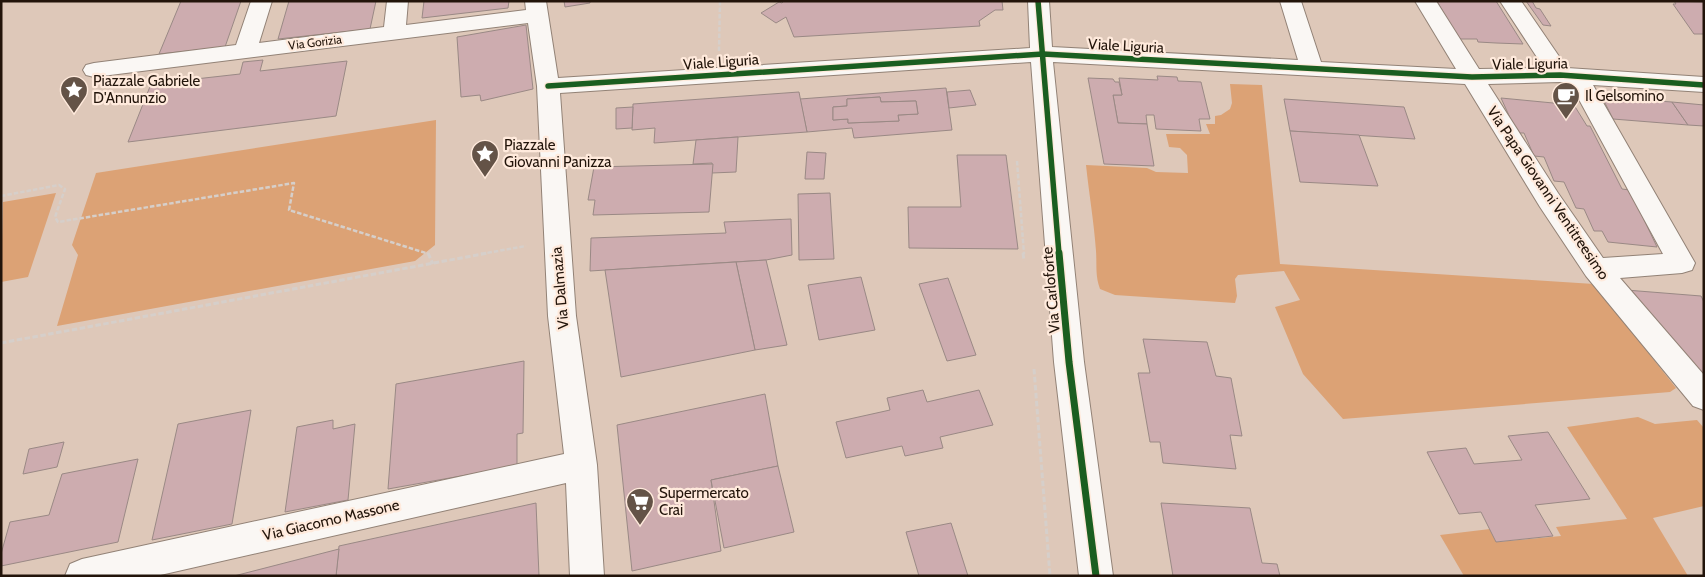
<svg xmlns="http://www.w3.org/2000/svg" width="1705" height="577" font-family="Cabin,sans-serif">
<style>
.green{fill:#dca275}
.building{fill:#cdacaf;stroke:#9a8985;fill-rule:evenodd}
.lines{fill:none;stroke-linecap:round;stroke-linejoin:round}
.minor-casing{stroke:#928276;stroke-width:2}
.path-far1{stroke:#d6cfca;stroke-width:2.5;stroke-dasharray:4.5 2;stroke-linecap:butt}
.path{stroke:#d6cfca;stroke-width:3;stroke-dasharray:5.5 2.5;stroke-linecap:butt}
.minor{fill:#faf7f4;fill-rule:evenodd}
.cycleway-far1-casing{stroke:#ffeadc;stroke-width:8}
.cycleway-casing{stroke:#ffeadc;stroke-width:10}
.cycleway-far1{stroke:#1b5e20;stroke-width:5.5}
.cycleway{stroke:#1b5e20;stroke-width:7}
.labels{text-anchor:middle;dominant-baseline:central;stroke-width:4.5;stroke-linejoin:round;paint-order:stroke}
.far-street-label{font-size:12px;fill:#22140a;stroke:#ffeadc}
.street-label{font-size:15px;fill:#22140a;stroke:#ffeadc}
.poi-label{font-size:15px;fill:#22140a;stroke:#ffeadc;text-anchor:start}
</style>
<rect width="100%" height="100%" fill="#dec8b9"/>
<g class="green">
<path d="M1230 84 1262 85 1280 264 1594 284 1676 388 1670 392 1343 419 1303 374 1275 307 1300 300 1284 271 1238 275 1235 279 1237 296 1235 303 1115 295 1100 289C1095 275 1097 266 1096 251 1094 222 1089 194 1086 165L1147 168 1156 172 1188 173 1187 155 1180 148 1169 147 1166 134H1210L1206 124H1215V116L1221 115 1230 109 1232 103Z"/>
<polygon points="436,120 435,245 415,261 57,326 78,255 72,245 96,173"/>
<polygon points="56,193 28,277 1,282 3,202"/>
<polygon points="1638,417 1655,424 1697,420 1704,428 1704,506 1653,518 1688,576 1464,576 1440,535 1490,529 1497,542 1561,536 1556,527 1627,519 1567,427"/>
</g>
<g class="building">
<polygon points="181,1 241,1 225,47 159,54"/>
<polygon points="289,1 376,1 370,29 278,39"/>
<polygon points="424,1 509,1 508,8 422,18"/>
<polygon points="564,1 590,1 590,3 565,7"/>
<polygon points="784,1 1002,1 1003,10 995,10 979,21 980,26 794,37 786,17 776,23 761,13 779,2 782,3"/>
<polygon points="1437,1 1496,1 1523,44 1496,43 1478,42 1477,39 1458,39"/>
<polygon points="1526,1 1532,1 1536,8 1540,9 1551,26 1543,25"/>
<polygon points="1674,1 1704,2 1704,34 1694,34 1673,4 1676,4"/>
<polygon points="526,25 533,89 481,101 480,95 461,97 457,37"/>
<polygon points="263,60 260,71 347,61 336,116 128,142 151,84 240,74 243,62"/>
<polygon points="1157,76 1177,77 1178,81 1201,82 1210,119 1199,119 1201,131 1156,129 1154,115 1146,115 1147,124 1118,123 1113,95 1122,95 1119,78 1158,80"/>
<polygon points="1088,78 1113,79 1115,82 1119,82 1122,95 1113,95 1118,123 1147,124 1154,166 1104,164"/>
<path d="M946 88 952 130 854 138 852 128 807 132 800 99ZM880 97 881 102 916 101 918 114 898 115 899 121 848 123V119L833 120V107L847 106V99Z"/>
<polygon points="970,90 976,105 949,108 947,92"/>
<polygon points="799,92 807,132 654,143 655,128 632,130 633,104"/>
<polygon points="880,97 881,102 916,101 918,114 898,115 899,121 848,123 848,119 833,120 833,107 847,106 847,99"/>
<polygon points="1602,97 1672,102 1688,125 1613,119"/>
<polygon points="1501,98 1574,105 1587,126 1590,126 1622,189 1630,190 1657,247 1608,242 1602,231 1594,231 1584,209 1576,208 1564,182 1554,181 1544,157 1534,156 1524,133 1517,133"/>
<polygon points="1284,99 1404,107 1415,139 1290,131"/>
<polygon points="1672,102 1704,105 1704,126 1688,125"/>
<polygon points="633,107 632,128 616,129 616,108"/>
<polygon points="1290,131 1359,135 1378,186 1300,182"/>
<polygon points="738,137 736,172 712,173 712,163 693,164 696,140"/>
<polygon points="807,152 826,153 824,179 805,179"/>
<polygon points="957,155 1006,155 1018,249 909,248 908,207 961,207"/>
<polygon points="713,164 709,212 593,215 595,200 588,200 594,167"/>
<polygon points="830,193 834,259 799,260 798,194"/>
<polygon points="791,219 792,255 766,260 590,271 591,238 726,233 724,222"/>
<polygon points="766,260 787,345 755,350 736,262"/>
<polygon points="736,262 755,350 621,377 605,270"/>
<polygon points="861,277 875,330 819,340 808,285"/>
<polygon points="948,278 976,355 947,361 919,284"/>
<polygon points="1626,290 1701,296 1704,302 1704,378"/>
<polygon points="1143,339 1207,342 1216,376 1231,378 1242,436 1230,435 1236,469 1163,463 1160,442 1150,442 1138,373 1150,373"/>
<polygon points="524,361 523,433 517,434 517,466 388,489 396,384"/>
<polygon points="923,390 927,402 979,390 993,425 940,437 943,448 905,456 902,446 846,458 836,422 890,410 887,398"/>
<polygon points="765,394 778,466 711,480 721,551 632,571 617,425"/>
<polygon points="251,410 232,524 152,540 178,424"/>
<polygon points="333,420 333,429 355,424 348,500 285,512 297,427"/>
<polygon points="1548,432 1590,499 1535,505 1553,536 1496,542 1481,512 1459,514 1427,452 1466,448 1474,464 1522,460 1508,436"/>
<polygon points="64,442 57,467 23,474 29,449"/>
<polygon points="138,459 118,542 1,566 1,554 10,522 49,515 62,474"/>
<polygon points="778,466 794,532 724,548 711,480"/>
<polygon points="536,503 539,576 336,576 339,546"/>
<polygon points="1161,503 1250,508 1262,563 1277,564 1280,576 1173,576"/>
<polygon points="951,523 968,576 919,576 906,532"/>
<polygon points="339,549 336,576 234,576"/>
</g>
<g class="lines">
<defs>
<path id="minor" d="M251 1H272L259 43 384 27 387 1H408L406 25 526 10 525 1H546L558 78 1030 48 1028 1H1049L1052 47 1298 60 1280 1H1301L1321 62 1456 69 1415 1H1436L1479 69 1544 68 1500 1H1521L1567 68 1704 77V92L1593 85 1695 263 1692 270 1682 273 1620 278 1704 375V410L1693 406 1586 276 1540 207 1465 84 1053 62 1084 362 1113 576H1079L1054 362 1031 62 560 93 576 316 597 465 604 576H570L566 483 156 576H65L70 564 82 559 564 454 548 316 537 86 528 23 94 77 86 75 83 70 86 65 94 63 236 45ZM1560 82 1570 83 1663 254 1603 258 1558 193 1488 84Z"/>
</defs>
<use href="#minor" class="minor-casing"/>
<g class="path-far1">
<polyline points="719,51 720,1"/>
<polyline points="1017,161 1024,254"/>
<polyline points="1,196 59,185 65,189 55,217 58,222 294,183 289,210 429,254"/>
<polyline points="481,254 526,246"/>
</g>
<g class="path">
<polyline points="428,253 433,264"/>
<polyline points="1023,253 1024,261"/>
<polyline points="1,343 488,253"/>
<polyline points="1034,369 1050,576"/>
</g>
<use href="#minor" class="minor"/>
<defs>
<g id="cycleway-far1">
<polyline points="1038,1 1059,254"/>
<polyline points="548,86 1043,54 1472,77 1560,75 1704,85"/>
</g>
<polyline id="cycleway" points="1059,253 1069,362 1096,576"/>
</defs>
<use href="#cycleway-far1" class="cycleway-far1-casing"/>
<use href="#cycleway" class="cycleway-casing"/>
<use href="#cycleway-far1" class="cycleway-far1"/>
<use href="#cycleway" class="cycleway"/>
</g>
<defs>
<symbol id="sight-pin" viewBox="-11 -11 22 30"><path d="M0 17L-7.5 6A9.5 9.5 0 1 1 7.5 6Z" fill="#645347" stroke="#ffeadc"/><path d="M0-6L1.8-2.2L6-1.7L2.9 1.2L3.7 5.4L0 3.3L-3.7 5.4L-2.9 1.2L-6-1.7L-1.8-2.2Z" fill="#fff"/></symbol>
<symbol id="cafe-pin" viewBox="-11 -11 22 30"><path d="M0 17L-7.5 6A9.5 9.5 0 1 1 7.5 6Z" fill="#645347" stroke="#ffeadc"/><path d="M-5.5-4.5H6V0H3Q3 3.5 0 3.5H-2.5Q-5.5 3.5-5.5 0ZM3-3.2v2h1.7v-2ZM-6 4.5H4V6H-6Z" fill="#fff"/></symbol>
<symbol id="supermarket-pin" viewBox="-11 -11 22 30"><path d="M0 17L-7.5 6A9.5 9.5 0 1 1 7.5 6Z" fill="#645347" stroke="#ffeadc"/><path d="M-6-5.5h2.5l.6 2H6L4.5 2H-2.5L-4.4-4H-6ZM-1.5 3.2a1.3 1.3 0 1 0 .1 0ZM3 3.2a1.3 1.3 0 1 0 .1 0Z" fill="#fff"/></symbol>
</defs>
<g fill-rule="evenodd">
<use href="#sight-pin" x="58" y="74" width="32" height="43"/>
<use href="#cafe-pin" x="1550" y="80" width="32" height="43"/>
<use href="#sight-pin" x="469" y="138" width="32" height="43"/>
<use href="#supermarket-pin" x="624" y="486" width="32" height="43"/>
</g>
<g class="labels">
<g class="far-street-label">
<text transform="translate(315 42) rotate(-7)">Via Gorizia</text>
</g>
<g class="street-label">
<text transform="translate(1126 46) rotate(3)">Viale Liguria</text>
<text transform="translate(721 62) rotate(-4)">Viale Liguria</text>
<text transform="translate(1530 64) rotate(-1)">Viale Liguria</text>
<text transform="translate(1548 193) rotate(56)">Via Papa Giovanni Ventitreesimo</text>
<text transform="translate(560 288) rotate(-95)">Via Dalmazia</text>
<text transform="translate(1051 290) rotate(-95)">Via Carloforte</text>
<text transform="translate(331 520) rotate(-13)">Via Giacomo Massone</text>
</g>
<g class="poi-label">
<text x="93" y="81">Piazzale Gabriele<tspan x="93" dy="17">D'Annunzio</tspan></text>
<text x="1585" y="96">Il Gelsomino</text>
<text x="504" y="145">Piazzale<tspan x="504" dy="17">Giovanni Panizza</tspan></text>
<text x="659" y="493">Supermercato<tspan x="659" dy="17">Crai</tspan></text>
</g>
</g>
<rect width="1705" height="577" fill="none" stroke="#22140a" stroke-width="5"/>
</svg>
